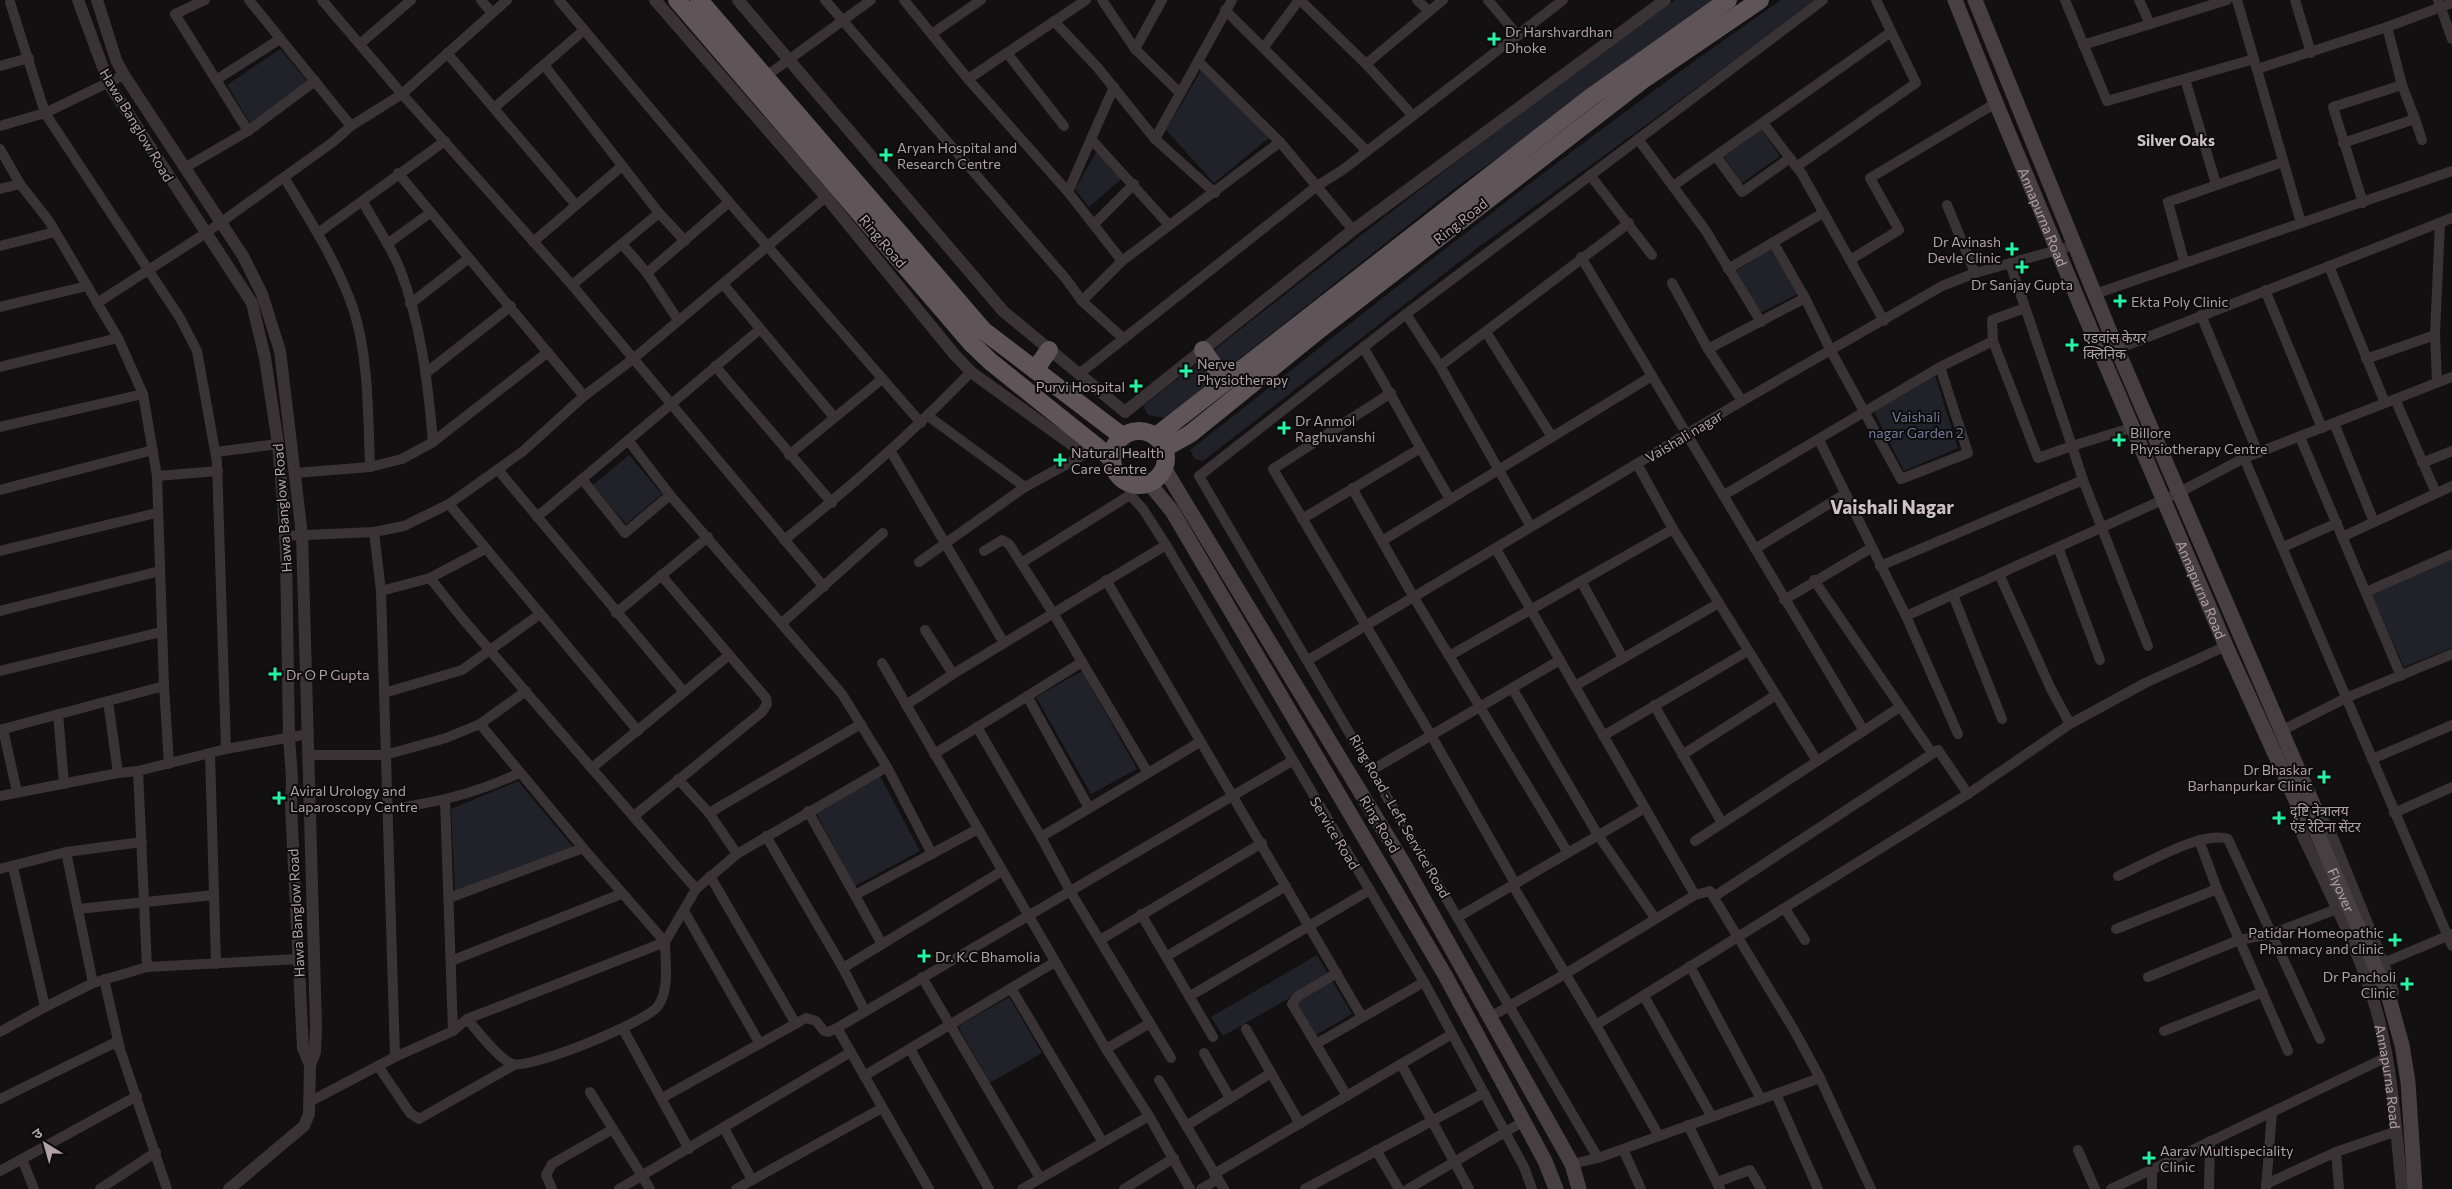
<svg xmlns="http://www.w3.org/2000/svg" width="2452" height="1189" font-family="Commissioner,'Noto Sans Devanagari',sans-serif">
<style>
.green{fill:#21212a}
.lines{fill:none;stroke-linecap:round;stroke-linejoin:round}
.minor{stroke:#393335;stroke-width:10}
.tertiary{stroke:#393335;stroke-width:12}
.secondary{stroke:#473f42;stroke-width:15}
.trunk{stroke:#5f5558;stroke-width:18}
.poi-dot{fill:#26f4a5;stroke:#0d0c0c;stroke-width:2}
.labels{text-anchor:middle;dominant-baseline:central;stroke-width:4;stroke-linejoin:round;paint-order:stroke}
.poi-label{font-size:14px;fill:#b3a1a8;stroke:#0d0c0c;text-anchor:start}
.street-label{font-size:14px;fill:#b3a1a8;stroke:#0d0c0c}
.park-label{font-size:14px;fill:#78789f;stroke:#0d0c0c}
.neighbourhood-label{font-size:15px;font-weight:bold;fill:#cfc2c6;stroke:#0d0c0c}
.district-label{font-size:19px;font-weight:bold;fill:#cfc2c6;stroke:#0d0c0c}
</style>
<rect width="100%" height="100%" fill="#121011"/>
<g class="green">
<path d="M1675 0H1716L1450 192 1165 418 1148 415 1143 406C1318 268 1494 130 1675 0Z"/>
<path d="M1781 0H1817L1472 252 1203 461 1195 459 1190 450C1384 297 1577 141 1781 0Z"/>
<polygon points="280,49 309,83 250,123 227,85"/>
<polygon points="1203,67 1270,137 1214,183 1166,130"/>
<polygon points="1761,129 1780,156 1742,183 1723,156"/>
<polygon points="1098,149 1124,177 1089,207 1075,189"/>
<polygon points="1771,248 1798,294 1760,313 1735,272"/>
<polygon points="1935,375 1958,448 1904,471 1874,411"/>
<polygon points="629,455 662,494 626,524 593,485"/>
<polygon points="2452,557 2452,648 2404,667 2371,594"/>
<polygon points="1082,671 1137,769 1091,794 1036,697"/>
<polygon points="880,776 920,851 855,886 815,811"/>
<polygon points="518,781 573,847 455,892 451,809"/>
<polygon points="1317,955 1352,1014 1316,1035 1293,996 1223,1036 1211,1017"/>
<polygon points="1009,997 1042,1053 990,1083 958,1026"/>
</g>
<g class="lines">
<g class="minor">
<polyline points="205,0 175,14 248,131"/>
<polyline points="249,0 351,126"/>
<polyline points="322,0 402,94 572,285 824,587"/>
<polyline points="481,0 492,13"/>
<polyline points="559,0 729,202 921,423"/>
<polyline points="825,0 1066,279 1082,301 1124,339"/>
<polyline points="904,0 968,79 1068,192 1122,261"/>
<polyline points="1102,0 1135,49 1180,93"/>
<polyline points="1300,0 1366,64 1413,116"/>
<polyline points="1417,0 1429,11"/>
<polyline points="1488,0 1518,36"/>
<polyline points="2065,0 2107,101 2254,59"/>
<polyline points="2139,0 2150,24"/>
<polyline points="2237,0 2301,223"/>
<polyline points="2295,0 2311,53"/>
<polyline points="2438,0 2452,39"/>
<polyline points="10,2 45,113 124,75"/>
<polyline points="1225,10 1367,151"/>
<polyline points="1054,21 1098,68 1155,139 1215,193"/>
<polyline points="933,33 981,0"/>
<polyline points="360,44 411,0"/>
<polyline points="2083,45 2227,0"/>
<polyline points="1264,47 1299,0"/>
<polyline points="1135,49 1162,0"/>
<polyline points="447,53 576,205"/>
<polyline points="1007,53 1064,126"/>
<polyline points="1198,61 1280,142 1353,230"/>
<polyline points="1366,64 1443,0"/>
<polyline points="544,65 659,213 685,241"/>
<polyline points="0,66 29,58"/>
<polyline points="2257,69 2387,27 2452,3"/>
<polyline points="765,77 871,0"/>
<polyline points="968,79 1086,0"/>
<polyline points="2185,79 2216,184"/>
<polyline points="216,80 280,39"/>
<polyline points="494,108 584,30"/>
<polyline points="2415,119 2422,140"/>
<polyline points="1763,123 1802,174 1884,321"/>
<polyline points="0,126 45,113 180,318 197,351 217,462 226,749"/>
<polyline points="1091,139 1114,87"/>
<polyline points="1155,139 1232,0"/>
<polyline points="1638,139 1706,231 1761,322"/>
<polyline points="2343,143 2415,119 2402,85 2387,27"/>
<polyline points="0,149 20,184 49,221 118,338 0,367"/>
<polyline points="1716,156 1742,192 1790,158"/>
<polyline points="186,167 248,131 315,81"/>
<polyline points="1796,167 1916,83 1876,0"/>
<polyline points="398,173 584,396"/>
<polyline points="1590,175 1652,255"/>
<path d="M284 177C309 219 337 262 353 308 369 357 368 416 370 467"/>
<polyline points="1673,186 1891,32"/>
<polyline points="0,189 20,184"/>
<polyline points="1068,192 1091,139 1169,225"/>
<path d="M363 202C375 224 391 246 400 269 421 324 428 383 433 442"/>
<polyline points="2363,203 2333,107 2402,85"/>
<polyline points="1947,205 1975,273"/>
<polyline points="1094,224 1134,184"/>
<polyline points="318,233 445,141"/>
<polyline points="533,242 622,166"/>
<polyline points="1773,242 1805,298 1831,351 1901,479 1968,453 1940,367"/>
<polyline points="387,244 430,213"/>
<polyline points="622,244 647,273 678,320"/>
<polyline points="0,246 55,232"/>
<polyline points="1581,257 1864,731"/>
<polyline points="1850,260 1899,230 1870,178 1996,103"/>
<polyline points="2184,261 2168,202 2283,162"/>
<polyline points="2010,263 2072,446 2134,427"/>
<polyline points="2329,266 2385,403"/>
<polyline points="1728,269 1823,213"/>
<polyline points="647,273 729,202"/>
<polyline points="1672,283 1708,349 1742,401"/>
<polyline points="723,284 834,417"/>
<polyline points="572,285 659,213"/>
<polyline points="2265,290 2322,428"/>
<polyline points="2095,294 2452,171"/>
<polyline points="1082,301 1122,261 1280,142"/>
<polyline points="97,303 206,233 333,142 351,126 402,94 507,0"/>
<polyline points="410,304 469,258"/>
<polyline points="0,307 87,286"/>
<polyline points="2025,308 1992,320 1993,341 2038,458 2072,446 2083,480 2148,646"/>
<polyline points="1406,314 1440,366 1531,527"/>
<polyline points="2201,315 2258,453"/>
<polyline points="1486,332 1552,437"/>
<polyline points="118,338 143,394 157,476 164,686 169,764"/>
<path d="M1363 347C1393 397 1420 449 1450 499"/>
<polyline points="1708,349 1805,298"/>
<polyline points="2117,349 2452,218"/>
<polyline points="2366,359 2435,335"/>
<polyline points="715,366 832,503"/>
<polyline points="1440,366 1629,223"/>
<polyline points="426,373 511,306"/>
<polyline points="1079,374 1317,186 1344,169 1563,0"/>
<polyline points="2437,382 2435,335 2440,223"/>
<polyline points="1391,393 1273,469 1431,735 1515,883"/>
<polyline points="2395,399 2436,493"/>
<polyline points="928,416 1025,487"/>
<polyline points="2334,423 2374,522"/>
<polyline points="0,427 143,394"/>
<polyline points="2300,437 2401,676"/>
<polyline points="628,440 670,495 842,694 887,767 932,854"/>
<polyline points="1819,440 1906,616 1958,734"/>
<polyline points="890,450 1004,643"/>
<polyline points="216,452 278,444"/>
<polyline points="789,455 882,379"/>
<polyline points="2244,458 2452,946"/>
<polyline points="2422,463 2452,451"/>
<polyline points="1637,464 1673,529 1817,761"/>
<polyline points="499,471 684,692"/>
<polyline points="295,473 370,467 402,459 433,442 548,352"/>
<polyline points="157,476 218,471"/>
<polyline points="582,479 625,533 670,495"/>
<polyline points="1136,485 1130,495 1143,509 1166,545 1424,982 1524,1167 1532,1189"/>
<polyline points="1352,488 1413,596 1568,853"/>
<polyline points="0,490 153,450"/>
<polyline points="1724,495 1940,367 1993,341"/>
<polyline points="449,504 638,731"/>
<polyline points="537,517 759,330"/>
<polyline points="1302,519 1419,449"/>
<polyline points="374,532 381,591 395,1057"/>
<polyline points="284,536 374,532 404,526 449,504 522,452 584,396 633,359 826,197"/>
<polyline points="2342,537 2452,486"/>
<path d="M784 540C850 488 913 432 971 372"/>
<polyline points="1382,541 1652,376"/>
<polyline points="2058,547 2100,660"/>
<polyline points="2283,547 2337,523"/>
<polyline points="1496,549 1695,895"/>
<polyline points="1755,549 1845,494"/>
<polyline points="0,551 156,513"/>
<polyline points="984,551 1002,540 1009,544 1053,613 1148,773"/>
<polyline points="919,562 1025,487 1085,454"/>
<polyline points="1021,563 1130,495"/>
<polyline points="1880,566 2083,480"/>
<polyline points="1999,574 2051,689 2070,724"/>
<polyline points="430,578 462,618 696,889"/>
<polyline points="1106,580 1362,1017"/>
<polyline points="1814,580 1932,753"/>
<polyline points="1581,581 1623,658"/>
<polyline points="381,591 430,578 485,549"/>
<polyline points="2366,592 2452,554"/>
<polyline points="1953,595 2002,719"/>
<polyline points="1784,600 1871,548"/>
<polyline points="0,611 160,571"/>
<polyline points="616,613 708,537"/>
<polyline points="1906,616 2180,492 2244,458 2452,377"/>
<polyline points="782,623 883,533"/>
<polyline points="925,630 953,674"/>
<polyline points="1449,656 1673,529"/>
<polyline points="1308,660 1742,401 1942,286 1975,273 2075,245"/>
<polyline points="882,663 1106,1049 1149,1116 1190,1189"/>
<polyline points="0,671 161,632"/>
<polyline points="1575,686 1719,603"/>
<polyline points="1512,688 1598,835 1655,918"/>
<polyline points="384,693 462,670 540,614"/>
<polyline points="1027,696 1089,808"/>
<polyline points="108,701 118,773"/>
<polyline points="906,705 953,674 1166,545"/>
<polyline points="1654,705 1722,823"/>
<polyline points="58,714 64,784"/>
<polyline points="977,727 1041,837 1070,891 1171,1058"/>
<polyline points="3,729 17,792"/>
<polyline points="0,730 164,686"/>
<polyline points="2283,730 2348,697 2452,654"/>
<polyline points="1603,736 1748,651"/>
<polyline points="210,753 216,964"/>
<polyline points="934,754 1082,662"/>
<polyline points="309,755 385,755 446,738 480,724 526,691"/>
<polyline points="1682,755 1776,695"/>
<polyline points="2372,759 2452,725"/>
<polyline points="593,767 729,655"/>
<polyline points="1372,770 1560,660"/>
<polyline points="138,771 147,967"/>
<polyline points="678,779 709,813 737,854"/>
<polyline points="0,796 118,773 138,771 226,749 308,734"/>
<polyline points="445,800 453,1031"/>
<path d="M386 810C436 802 473 795 519 773"/>
<polyline points="808,811 882,944"/>
<polyline points="709,813 861,724"/>
<polyline points="2394,813 2452,787"/>
<polyline points="634,816 762,712 767,704 766,698 661,575"/>
<polyline points="766,836 843,968 865,1011"/>
<polyline points="1041,837 1200,742"/>
<polyline points="2199,840 2217,889 2288,1051"/>
<polyline points="1695,841 1900,707"/>
<polyline points="66,852 93,983"/>
<polyline points="0,869 66,852 142,842"/>
<polyline points="710,876 796,1024"/>
<path d="M2118 876C2144 865 2201 830 2228 839L2320 1039"/>
<polyline points="1516,891 1596,1025 1659,1136"/>
<polyline points="855,895 978,829"/>
<polyline points="1715,896 1938,750 1968,794"/>
<polyline points="449,898 583,848"/>
<polyline points="78,909 214,895"/>
<polyline points="1785,909 1805,940"/>
<polyline points="684,911 760,1044"/>
<polyline points="1141,914 1213,1037"/>
<polyline points="1458,917 1645,808"/>
<polyline points="2116,929 2217,889"/>
<polyline points="1100,940 1262,843"/>
<polyline points="1167,956 1286,886"/>
<polyline points="451,961 621,894"/>
<polyline points="2383,963 2452,934"/>
<polyline points="1690,966 1761,1099"/>
<polyline points="843,968 1002,871"/>
<polyline points="1337,973 1298,996 1292,1004 1347,1096"/>
<polyline points="922,977 1040,1178"/>
<polyline points="2148,977 2239,940 2271,934 2337,909"/>
<polyline points="104,979 120,1049"/>
<polyline points="1011,988 1102,1141"/>
<polyline points="1190,996 1370,890"/>
<polyline points="1644,996 1712,1117"/>
<polyline points="45,1007 93,983 147,967 299,959"/>
<polyline points="1490,1017 1565,974 1695,895 1710,891 1794,1030 1820,1078 1871,1189"/>
<polyline points="467,1019 665,942 696,889 737,854 887,767"/>
<polyline points="1596,1025 1968,794 2070,724 2145,683 2226,646"/>
<polyline points="837,1028 929,1189"/>
<polyline points="623,1029 689,1149"/>
<polyline points="1246,1029 1300,1124"/>
<polyline points="2164,1031 2263,992"/>
<polyline points="0,1032 45,1007 13,867"/>
<polyline points="1316,1044 1424,982"/>
<polyline points="910,1049 989,1189"/>
<polyline points="1106,1049 1150,1023"/>
<polyline points="1204,1053 1230,1098"/>
<polyline points="1401,1064 1469,1189"/>
<polyline points="378,1066 410,1113 419,1119 514,1065"/>
<polyline points="864,1076 1055,962"/>
<polyline points="1159,1080 1224,1189"/>
<polyline points="590,1092 650,1189"/>
<polyline points="1776,1094 1818,1189"/>
<polyline points="662,1098 806,1018 816,1021 824,1031 828,1032 837,1028 1292,761"/>
<polyline points="0,1099 114,1043 120,1049 167,1189"/>
<path d="M309 1102 395 1057 453 1031 467 1019C477 1030 500 1061 513 1064 531 1069 647 1022 658 1006 670 989 665 961 665 942L583 848 480 724"/>
<polyline points="1688,1125 1720,1189"/>
<polyline points="1186,1126 1271,1073"/>
<polyline points="724,1128 752,1180"/>
<polyline points="1623,1149 1641,1189"/>
<polyline points="1376,1150 1399,1189"/>
<polyline points="2078,1150 2095,1189"/>
<polyline points="2336,1152 2339,1189"/>
<polyline points="1598,1158 1199,476 1406,314 1823,0"/>
<polyline points="22,1159 34,1189"/>
<polyline points="1572,1164 1598,1158 1820,1078"/>
<polyline points="2152,1169 2152,1189"/>
<polyline points="0,1171 137,1096"/>
<polyline points="1214,1174 1452,1034"/>
<polyline points="1717,1182 1750,1170 1761,1189"/>
<polyline points="2266,1184 2336,1152 2397,1131"/>
<polyline points="2266,1188 2272,1112"/>
<polyline points="100,1189 156,1152"/>
<polyline points="552,1189 546,1175 552,1164 613,1129"/>
<polyline points="619,1189 851,1052"/>
<polyline points="736,1189 882,1108"/>
<polyline points="1022,1189 1149,1116"/>
<polyline points="1124,1189 1174,1158"/>
<polyline points="1201,1189 1218,1179"/>
<polyline points="1305,1189 1484,1093"/>
<polyline points="1408,1189 1524,1121"/>
<polyline points="2111,1189 2387,1057"/>
<polyline points="2209,1189 2210,1141"/>
</g>
<g class="tertiary">
<polyline points="78,0 109,84 252,303 265,358 278,444 283,501 286,553 289,738 292,778 291,807 303,1048 310,1065"/>
<polyline points="97,0 116,60 124,75 243,256 262,294 280,351 302,535 316,1026 315,1052 310,1065 309,1114 304,1126 229,1189"/>
<polyline points="655,0 826,197 954,354 971,372 1085,454 1095,445"/>
<polyline points="738,0 1003,311 1125,412 1353,230 1665,0"/>
<polyline points="2316,811 2329,830 2383,963 2393,992"/>
<path id="s1" d="M2304 818 2302 834C2330 894 2363 956 2379 1020 2393 1075 2396 1133 2402 1189"/>
</g>
<g class="secondary">
<path id="s2" d="M1955 0 1996 103 2079 302 2226 646 2304 818 2313 824 2389 998 2402 1045 2408 1082 2415 1189"/>
<polyline points="1975,0 2117,349 2316,811 2313,824"/>
<polyline points="1164,468 1404,864 1572,1164 1579,1189"/>
<polyline points="1149,483 1172,511 1445,975 1545,1161 1556,1189"/>
</g>
<g class="trunk">
<polyline points="677,0 971,343 991,362 1111,458"/>
<polyline points="699,0 984,331 1122,436"/>
<polyline points="1203,350 1225,382"/>
<polyline points="1035,370 1049,350"/>
<circle cx="1139" cy="458" r="27"/>
<polyline points="1156,436 1591,97 1728,0"/>
<polyline points="1165,448 1190,434 1315,333 1644,79 1760,0"/>
</g>
</g>
<g class="poi-dot">
<path d="M1491.5 31.5h5v5h5v5h-5v5h-5v-5h-5v-5h5z"/>
<path d="M883.5 147.5h5v5h5v5h-5v5h-5v-5h-5v-5h5z"/>
<path d="M2009.5 241.5h5v5h5v5h-5v5h-5v-5h-5v-5h5z"/>
<path d="M2019.5 259.5h5v5h5v5h-5v5h-5v-5h-5v-5h5z"/>
<path d="M2117.5 293.5h5v5h5v5h-5v5h-5v-5h-5v-5h5z"/>
<path d="M2069.5 337.5h5v5h5v5h-5v5h-5v-5h-5v-5h5z"/>
<path d="M1183.5 363.5h5v5h5v5h-5v5h-5v-5h-5v-5h5z"/>
<path d="M1133.5 378.5h5v5h5v5h-5v5h-5v-5h-5v-5h5z"/>
<path d="M1281.5 420.5h5v5h5v5h-5v5h-5v-5h-5v-5h5z"/>
<path d="M2116.5 432.5h5v5h5v5h-5v5h-5v-5h-5v-5h5z"/>
<path d="M1057.5 452.5h5v5h5v5h-5v5h-5v-5h-5v-5h5z"/>
<path d="M272.5 666.5h5v5h5v5h-5v5h-5v-5h-5v-5h5z"/>
<path d="M2321.5 769.5h5v5h5v5h-5v5h-5v-5h-5v-5h5z"/>
<path d="M276.5 790.5h5v5h5v5h-5v5h-5v-5h-5v-5h5z"/>
<path d="M2276.5 810.5h5v5h5v5h-5v5h-5v-5h-5v-5h5z"/>
<path d="M2392.5 932.5h5v5h5v5h-5v5h-5v-5h-5v-5h5z"/>
<path d="M921.5 948.5h5v5h5v5h-5v5h-5v-5h-5v-5h5z"/>
<path d="M2404.5 976.5h5v5h5v5h-5v5h-5v-5h-5v-5h5z"/>
<path d="M2146.5 1150.5h5v5h5v5h-5v5h-5v-5h-5v-5h5z"/>
</g>
<g class="labels">
<g class="poi-label">
<text x="1505" y="31">Dr Harshvardhan<tspan x="1505" dy="16">Dhoke</tspan></text>
<text x="897" y="147">Aryan Hospital and<tspan x="897" dy="16">Research Centre</tspan></text>
<text x="2001" y="241" text-anchor="end">Dr Avinash<tspan x="2001" dy="16">Devle Clinic</tspan></text>
<text x="2022" y="284" text-anchor="middle">Dr Sanjay Gupta</text>
<text x="2131" y="301">Ekta Poly Clinic</text>
<text x="2083" y="337">एडवांस केयर<tspan x="2083" dy="16">क्लिनिक</tspan></text>
<text x="1197" y="363">Nerve<tspan x="1197" dy="16">Physiotherapy</tspan></text>
<text x="1125" y="386" text-anchor="end">Purvi Hospital</text>
<text x="1295" y="420">Dr Anmol<tspan x="1295" dy="16">Raghuvanshi</tspan></text>
<text x="2130" y="432">Billore<tspan x="2130" dy="16">Physiotherapy Centre</tspan></text>
<text x="1071" y="452">Natural Health<tspan x="1071" dy="16">Care Centre</tspan></text>
<text x="286" y="674">Dr O P Gupta</text>
<text x="2313" y="769" text-anchor="end">Dr Bhaskar<tspan x="2313" dy="16">Barhanpurkar Clinic</tspan></text>
<text x="290" y="790">Aviral Urology and<tspan x="290" dy="16">Laparoscopy Centre</tspan></text>
<text x="2290" y="810">दृष्टि नेत्रालय<tspan x="2290" dy="16">एंड रेटिना सेंटर</tspan></text>
<text x="2384" y="932" text-anchor="end">Patidar Homeopathic<tspan x="2384" dy="16">Pharmacy and clinic</tspan></text>
<text x="935" y="956">Dr. K.C Bhamolia</text>
<text x="2396" y="976" text-anchor="end">Dr Pancholi<tspan x="2396" dy="16">Clinic</tspan></text>
<text x="2160" y="1150">Aarav Multispeciality<tspan x="2160" dy="16">Clinic</tspan></text>
</g>
<g class="street-label">
<text transform="translate(137 125) rotate(59)">Hawa Banglow Road</text>
<text stroke="none"><textPath href="#s2" startOffset="234">Annapurna Road</textPath></text>
<text transform="translate(1460 221) rotate(-38)">Ring Road</text>
<text transform="translate(883 241) rotate(50)">Ring Road</text>
<text transform="translate(1684 436) rotate(-31)">Vaishali nagar</text>
<text transform="translate(282 508) rotate(-94)">Hawa Banglow Road</text>
<text stroke="none"><textPath href="#s2" startOffset="639">Annapurna Road</textPath></text>
<text transform="translate(1400 816) rotate(60)">Ring Road - Left Service Road</text>
<text transform="translate(1380 824) rotate(59)">Ring Road</text>
<text transform="translate(1335 833) rotate(59)">Service Road</text>
<text stroke="none"><textPath href="#s2" startOffset="972">Flyover</textPath></text>
<text transform="translate(296 913) rotate(-93)">Hawa Banglow Road</text>
<text stroke="none"><textPath href="#s1" startOffset="275">Annapurna Road</textPath></text>
</g>
<g class="park-label">
<text x="1916" y="416">Vaishali<tspan x="1916" dy="16">nagar Garden 2</tspan></text>
</g>
<g class="neighbourhood-label">
<text x="2176" y="140">Silver Oaks</text>
</g>
<g class="district-label">
<text x="1892" y="506">Vaishali Nagar</text>
</g>
</g>
<g transform="translate(45 1144) rotate(323)" stroke="#0d0c0c" stroke-width="4" paint-order="stroke">
<path d="M0-4L9 19L0 12L-9 19Z" fill="#b3a1a8"/>
<text y="-8" font-size="14" font-weight="bold" text-anchor="middle" fill="#b3a1a8">उ</text>
</g>
</svg>
